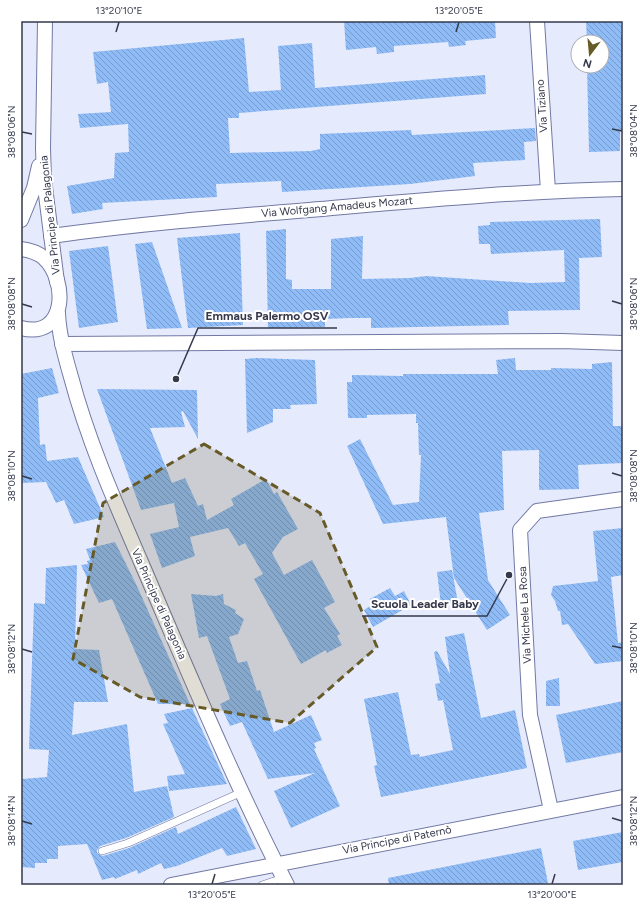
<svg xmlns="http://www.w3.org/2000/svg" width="644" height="906" font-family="Figtree,sans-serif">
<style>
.building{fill:url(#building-back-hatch)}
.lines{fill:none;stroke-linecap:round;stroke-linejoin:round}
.service-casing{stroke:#7179a3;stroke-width:8}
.minor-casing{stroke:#7179a3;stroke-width:16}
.service{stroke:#fff;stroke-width:7}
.minor{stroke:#fff;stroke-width:14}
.marked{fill:#665a26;fill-opacity:0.2;stroke:#665a26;stroke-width:3;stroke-dasharray:8 5;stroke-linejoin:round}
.ticks{fill:none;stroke:#35394b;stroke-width:1.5}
.labels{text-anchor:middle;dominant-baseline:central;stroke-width:4;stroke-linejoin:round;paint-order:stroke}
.street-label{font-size:11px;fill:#35394b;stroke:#fff}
.leader{fill:none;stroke:#35394b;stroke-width:1.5}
.callout-dot{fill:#35394b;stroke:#fff;stroke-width:1.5}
.callout-label{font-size:12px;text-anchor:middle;font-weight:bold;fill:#35394b;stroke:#fff;stroke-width:4;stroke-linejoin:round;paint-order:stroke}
.neatline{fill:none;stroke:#35394b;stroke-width:1.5}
.ticks-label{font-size:10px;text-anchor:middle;fill:#35394b}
</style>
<defs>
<pattern id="building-back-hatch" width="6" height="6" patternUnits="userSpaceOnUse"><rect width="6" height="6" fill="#8fbcf6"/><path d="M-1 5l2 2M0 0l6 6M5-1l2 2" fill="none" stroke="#769ac9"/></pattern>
</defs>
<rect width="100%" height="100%" fill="#e6eafd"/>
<g class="building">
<polygon points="344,21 495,21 496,38 465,41 466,45 449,47 448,42 394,46 394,52 377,54 376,47 346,50"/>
<polygon points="586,21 621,21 621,35 623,35 623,90 621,90 622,131 620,131 620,151 589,152 587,66 602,66 602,42 587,42"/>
<polygon points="244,38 249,92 281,90 278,46 312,43 315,88 485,75 486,94 239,113 239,118 228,118 230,153 311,151 320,149 320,134 411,130 412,135 535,128 536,141 524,142 525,160 473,163 475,176 410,184 282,192 281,181 216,184 217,197 102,203 103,209 72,214 67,186 114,178 115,153 129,152 128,124 80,128 78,114 111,112 108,82 97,84 93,52"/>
<polygon points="600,219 602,257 579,258 580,310 508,311 509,325 371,328 371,318 350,318 325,319 325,327 268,328 266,231 286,229 286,279 292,280 292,289 331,289 331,239 363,236 362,279 410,278 426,276 530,283 565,282 564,250 491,254 490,244 479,244 478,226 490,225 490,222"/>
<polygon points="240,233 243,325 188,328 177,238"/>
<polygon points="152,242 182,328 147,329 135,244"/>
<polygon points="108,246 118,322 79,328 69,251"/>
<polygon points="257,358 315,360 317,404 290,405 291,409 273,409 273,422 247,433 245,359"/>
<polygon points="515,358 516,370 551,370 551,368 592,369 592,364 612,362 613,426 623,426 623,463 578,465 579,489 539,490 539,450 502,451 504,510 479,513 488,580 510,615 487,630 454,578 446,517 383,524 347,446 360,439 393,505 419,502 421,455 419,455 418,423 416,423 416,414 367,415 367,418 348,418 347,382 352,382 352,375 403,376 403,374 498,374 496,360"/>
<polygon points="52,368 59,393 38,398 40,445 45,444 47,461 78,457 104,517 74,524 64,500 56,503 46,482 21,483 21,374"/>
<polygon points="97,389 197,390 198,439 183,411 181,412 185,427 150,428 172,483 185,478 198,506 203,504 207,520 234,505 231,499 266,479 274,494 277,492 298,529 283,537 272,553 284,575 312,560 335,602 324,608 340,634 337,636 342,645 327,653 326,650 301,664 254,579 263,574 245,543 239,546 228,528 190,537 195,556 162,568 150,534 179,527 174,503 141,510"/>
<polygon points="623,528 623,575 611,577 618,643 623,642 623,661 595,664 568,624 562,625 560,611 558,611 555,601 551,595 553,586 598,581 593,531"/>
<polygon points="115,542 136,584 190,704 158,704 112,599 99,603 81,565 88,564 87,561 90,560 86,549"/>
<polygon points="77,565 75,649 99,650 108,702 74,702 72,735 127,724 134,792 167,786 174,817 126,838 100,846 97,850 97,853 103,856 129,848 176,827 178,834 236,807 256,849 227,856 222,848 177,866 164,869 161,863 138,874 137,870 115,879 114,877 102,880 87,844 58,846 58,859 47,859 47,863 35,863 35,868 21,867 22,779 47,777 49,750 29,749 34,603 45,604 46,568"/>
<polygon points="452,570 458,603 441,605 437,572"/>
<polygon points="390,588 395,596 404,591 411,605 373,627 364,610 373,604 370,599"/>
<polygon points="191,594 216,596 223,594 224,604 236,610 235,613 244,619 238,634 229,637 238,663 247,661 257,691 260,690 274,732 311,715 322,740 314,743 316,748 314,749 340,806 291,828 274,791 315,773 268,779 242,722 230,726 220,704 230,699 207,636 199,638"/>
<polygon points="464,633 481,718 515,710 527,768 381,797 374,766 377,765 364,699 398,692 411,755 419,754 420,757 453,750 443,700 438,701 435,684 440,683 434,652 437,651 450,674 445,637"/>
<polygon points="559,678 560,706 546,706 546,681"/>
<polygon points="623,701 623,752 566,763 556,715"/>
<polygon points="192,708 227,784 169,791 167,776 185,774 163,724 168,723 164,714"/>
<polygon points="623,832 623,862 578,870 573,841"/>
<polygon points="541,848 548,883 536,885 389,885 388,878"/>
</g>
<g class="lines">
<defs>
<g id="service">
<polyline points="102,851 128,843 242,792"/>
<polyline points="262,885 283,878"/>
</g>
<g id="minor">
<polyline points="45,21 43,148 44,179 57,282"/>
<polyline points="537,21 548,191"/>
<polyline points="21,220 34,188 39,166"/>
<path d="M51 236C137 224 223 217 309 210 414 201 518 191 623 189"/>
<path d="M21 249C29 250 37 252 44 258 68 280 67 340 21 328"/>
<path d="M58 313C59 335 65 356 71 377 88 441 115 502 141 562 188 671 233 780 287 885"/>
<polyline points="62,344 561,341 623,343"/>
<polyline points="551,810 530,715 520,530 537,511 623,499"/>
<polyline points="171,885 623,797"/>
</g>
</defs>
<use href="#service" class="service-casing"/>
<use href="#minor" class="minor-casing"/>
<use href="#service" class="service"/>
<use href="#minor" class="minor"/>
</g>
<path class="marked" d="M204 444 320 513 377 647 290 723 140 697 73 659 103 503Z"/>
<path class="ticks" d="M116 32 119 22M456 32 459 22M612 129 622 131M22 132 32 134M612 301 622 304M22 304 32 307M612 473 622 476M22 476 32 479M612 646 622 648M22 649 32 652M612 818 622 821M22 821 32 824M212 884 215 874M552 884 555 874"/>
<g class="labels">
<g class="street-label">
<text transform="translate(542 106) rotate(-94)">Via Tiziano</text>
<text transform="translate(337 207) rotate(-5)">Via Wolfgang Amadeus Mozart</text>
<text transform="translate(50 215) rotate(-96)">Via Principe di Palagonia</text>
<text transform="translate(159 604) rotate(66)">Via Principe di Palagonia</text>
<text transform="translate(525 615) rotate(-93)">Via Michele La Rosa</text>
<text transform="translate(397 840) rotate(-11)">Via Principe di Paternò</text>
</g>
</g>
<path class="leader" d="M176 379L198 328H337M509 575L487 616H362"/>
<g class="callout-dot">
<circle cx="176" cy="379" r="4"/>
<circle cx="509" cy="575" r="4"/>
</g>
<g class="callout-label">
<text x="267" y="320">Emmaus Palermo OSV</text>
<text x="425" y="608">Scuola Leader Baby</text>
</g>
<rect width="644" height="906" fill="none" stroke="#ffffff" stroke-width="44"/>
<g transform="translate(590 54) rotate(196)"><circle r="19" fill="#ffffff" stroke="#aeb0b7"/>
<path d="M0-3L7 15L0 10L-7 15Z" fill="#665a26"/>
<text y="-6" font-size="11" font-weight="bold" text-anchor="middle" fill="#35394b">N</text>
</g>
<rect x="22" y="22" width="600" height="862" class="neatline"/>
<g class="ticks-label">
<text x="119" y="14">13°20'10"E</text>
<text x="459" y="14">13°20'05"E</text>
<text transform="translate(633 131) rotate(-90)" y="4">38°08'04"N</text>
<text transform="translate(11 132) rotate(-90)" y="4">38°08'06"N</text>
<text transform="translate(633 304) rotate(-90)" y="4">38°08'06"N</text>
<text transform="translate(11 304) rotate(-90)" y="4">38°08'08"N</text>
<text transform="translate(633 476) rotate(-90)" y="4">38°08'08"N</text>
<text transform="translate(11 476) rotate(-90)" y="4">38°08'10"N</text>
<text transform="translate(633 648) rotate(-90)" y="4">38°08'10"N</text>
<text transform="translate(11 649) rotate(-90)" y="4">38°08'12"N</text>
<text transform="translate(633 821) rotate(-90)" y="4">38°08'12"N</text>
<text transform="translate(11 821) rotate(-90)" y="4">38°08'14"N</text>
<text x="212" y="898">13°20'05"E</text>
<text x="552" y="898">13°20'00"E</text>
</g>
</svg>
